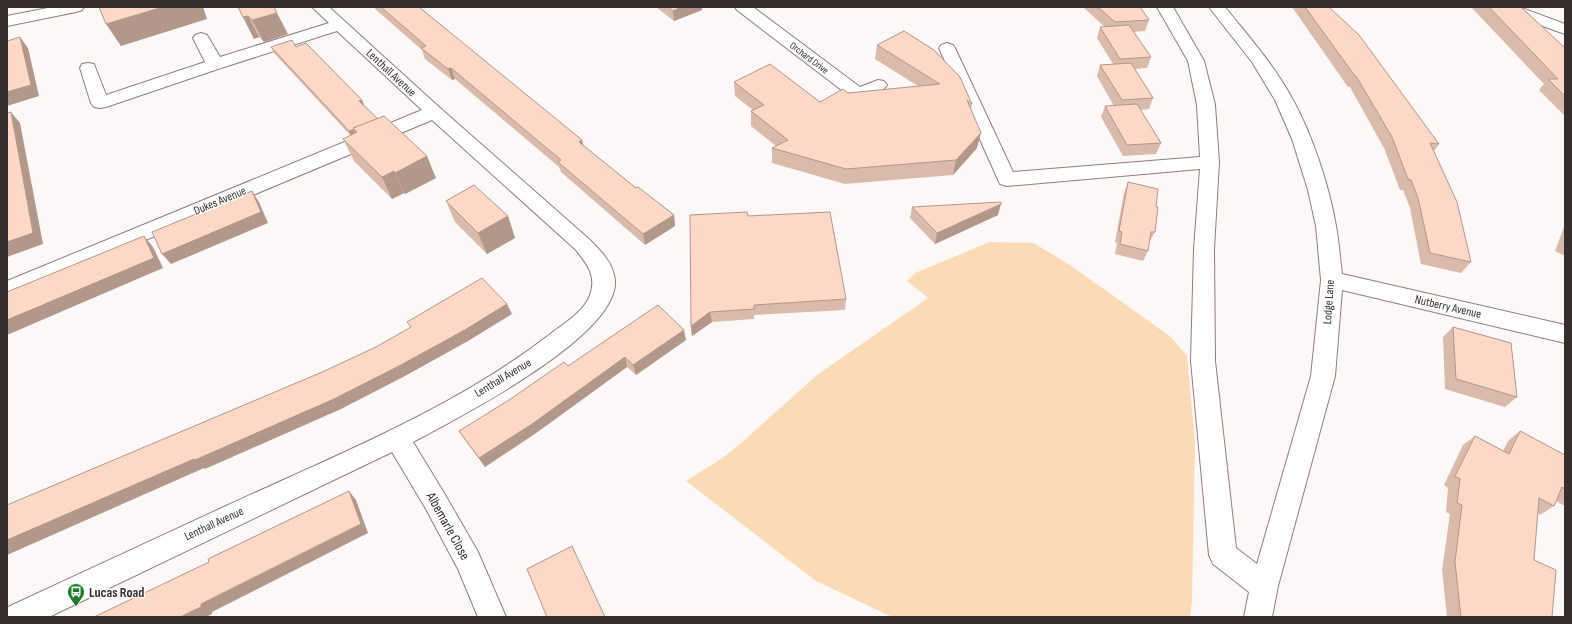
<svg xmlns="http://www.w3.org/2000/svg" width="1572" height="624" font-family="'Sofia Sans Condensed',sans-serif">
<style>
.green{fill:#fbdbb6}
.lines{fill:none;stroke-linecap:round;stroke-linejoin:round}
.minor-casing{stroke:#927d7b;stroke-width:2}
.minor{fill:#fff;fill-rule:evenodd}
.wall{fill:#dabaaa}
.shaded-wall{fill:#b2978b}
.building{fill:#fed8c6;stroke:#b2978b}
.labels{text-anchor:middle;dominant-baseline:central;stroke-width:3;stroke-linejoin:round;paint-order:stroke}
.far-street-label{font-size:10px;fill:#362d2d;stroke:#fff}
.street-label{font-size:12px;fill:#362d2d;stroke:#fff}
.near-street-label{font-size:14px;fill:#362d2d;stroke:#fff}
.near-poi-label{font-size:14px;font-weight:bold;fill:#362d2d;stroke:#fff;text-anchor:start}
</style>
<rect width="100%" height="100%" fill="#fdf8f8"/>
<polygon class="green" points="990,242 1034,243 1070,265 1171,337 1187,356 1195,442 1192,600 1190,617 892,617 816,581 686,481 721,459 739,445 817,375 928,298 907,281 915,273"/>
<g class="lines">
<defs>
<g id="minor">
<polygon points="53,7 84,7 82,10 76,12 7,26 7,16"/>
<path d="M312 7H329L440 108 590 240C601 251 614 264 615 281 618 337 457 418 413 442L444 493 478 552 506 617H478L458 569 426 509 392 452 49 617H7L8 607C81 573 154 539 226 506 336 455 453 409 549 335 563 324 584 312 590 295 597 276 587 264 576 250L432 120 7 298V281L422 110 337 31 221 68 106 107 100 108 94 107 91 103 80 68 82 64 88 63 94 64 106 95 205 62 193 38 195 35 201 33 207 35 220 57 329 23Z"/>
<path d="M735 7H753L860 87 878 80 884 81 887 85C883 91 872 98 864 99 859 100 853 96 848 95L737 10Z"/>
<path d="M1157 7H1173L1204 61 1215 105 1219 162 1214 249 1215 361 1236 548 1257 564 1311 376 1321 280 1316 226 1308 190 1292 139 1275 100 1252 62 1209 7H1225C1249 37 1275 66 1293 100 1313 137 1329 185 1336 226 1339 242 1340 258 1342 274L1565 325V343L1342 290 1335 376 1278 586 1272 617H1244L1249 592 1213 564 1209 555 1191 361 1194 249 1200 169 1007 186 1000 184 939 48 941 45 947 43 953 45 955 48 1013 172 1200 157 1197 105 1188 61Z"/>
<polygon points="1496,7 1519,7 1565,24 1565,34 1498,10"/>
</g>
</defs>
<use href="#minor" class="minor-casing"/>
<use href="#minor" class="minor"/>
</g>
<g class="wall">
<polygon points="238,7 288,34 264,42 259,37 254,39"/>
<polygon points="373,7 419,7 583,145 636,188 674,215 675,226 645,245 561,172 559,167 455,79 452,80 425,59 422,50"/>
<polygon points="656,7 702,7 702,10 674,21"/>
<polygon points="1083,7 1140,7 1149,20 1145,31 1134,32 1151,57 1147,68 1135,69 1153,98 1149,109 1140,110 1161,143 1156,154 1123,156 1101,117 1105,106 1114,106 1097,76 1100,65 1113,64 1097,38 1100,27 1105,27"/>
<polygon points="1292,7 1329,7 1439,144 1434,151 1471,262 1461,273 1421,264 1410,208 1403,190 1400,190 1384,148 1350,87 1348,87"/>
<polygon points="1471,7 1521,7 1565,48 1565,116 1539,90 1544,84"/>
<polygon points="877,45 972,104 971,110 977,148 953,175 845,184 772,163 772,148 776,146 751,126 751,111 753,110 735,96 734,82 820,102 848,93 918,86 875,59"/>
<polygon points="271,47 296,47 362,100 364,105 436,178 405,194 404,193 392,199 354,161 343,139 351,136 274,53"/>
<polygon points="1128,182 1156,207 1155,232 1149,243 1148,251 1143,261 1115,254 1117,243 1115,242 1124,193"/>
<polygon points="446,201 508,216 515,238 487,254 455,222"/>
<polygon points="912,207 998,215 935,244 910,218"/>
<polygon points="748,216 846,299 845,310 754,315 754,319 712,322 692,336 691,326"/>
<polygon points="1565,226 1565,256 1555,251 1564,227"/>
<polygon points="1453,327 1517,397 1505,407 1445,389 1443,337"/>
<polygon points="686,340 636,375 627,367 536,433 485,467 465,440 459,431 568,366"/>
<polygon points="1520,431 1565,455 1565,506 1556,501 1554,506 1540,515 1538,513 1534,560 1552,617 1447,617 1442,570 1450,514 1446,512 1448,488 1444,485 1463,445 1475,436 1503,451 1508,441"/>
</g>
<g class="shaded-wall">
<polygon points="163,7 203,7 207,19 121,46 106,24"/>
<polygon points="682,7 702,7 702,10 674,21 673,11"/>
<polygon points="277,13 288,34 264,42 252,20"/>
<polygon points="248,16 259,37 254,39 243,17"/>
<polygon points="20,37 28,48 39,96 7,106 7,92"/>
<polygon points="451,68 455,79 452,80 448,69"/>
<polygon points="362,100 364,105 359,101"/>
<polygon points="11,112 20,123 43,244 7,257"/>
<polygon points="354,130 357,135 352,137 349,131"/>
<polygon points="981,133 977,148 953,175 956,160"/>
<polygon points="582,140 585,151 579,142"/>
<polygon points="427,156 436,178 405,194 395,173"/>
<polygon points="394,171 404,193 392,199 382,177"/>
<polygon points="252,191 259,202 268,223 171,264 162,254"/>
<polygon points="1001,204 998,215 935,244 937,233"/>
<polygon points="674,215 675,226 645,245 643,234"/>
<polygon points="508,216 515,238 487,254 478,233"/>
<polygon points="144,236 153,247 163,268 7,335 7,320"/>
<polygon points="507,304 512,314 468,341 405,376 341,409 205,469 204,468 7,555 7,540"/>
<polygon points="710,312 712,322 692,336 691,326"/>
<polygon points="684,330 686,340 636,375 633,365"/>
<polygon points="625,357 627,367 536,433 485,467 479,458"/>
<polygon points="349,491 356,500 368,533 212,612 212,614 206,617 180,617"/>
</g>
<g class="building">
<polygon points="99,7 163,7 106,24"/>
<polygon points="238,7 274,7 277,13 252,20 248,16 243,17"/>
<polygon points="381,7 419,7 582,140 579,142 636,188 638,187 674,215 643,234 558,162 561,160 451,68 448,69 421,48 426,46"/>
<polygon points="668,7 682,7 673,11"/>
<polygon points="1098,7 1140,7 1149,20 1115,22"/>
<polygon points="1305,7 1329,7 1359,35 1439,144 1430,143 1457,202 1471,262 1430,253 1418,198 1411,180 1408,179 1392,137 1356,76 1355,76"/>
<polygon points="1489,7 1521,7 1565,48 1565,96 1548,79 1558,79"/>
<polygon points="1129,25 1151,57 1120,59 1100,27"/>
<polygon points="904,31 934,50 960,77 972,104 967,100 981,133 956,160 846,169 772,148 788,140 751,111 764,105 734,82 770,64 820,102 843,89 848,93 940,84 877,45"/>
<polygon points="20,37 31,85 7,92 7,41"/>
<polygon points="292,40 296,47 306,43 362,100 359,101 378,119 353,128 354,129 349,131 271,47"/>
<polygon points="1131,63 1153,98 1122,100 1100,65"/>
<polygon points="1137,104 1161,143 1127,145 1105,106"/>
<polygon points="11,112 33,233 7,242 7,113"/>
<polygon points="384,116 427,156 395,173 394,171 382,177 343,139 357,132 353,128"/>
<polygon points="1128,182 1158,189 1156,207 1158,207 1155,232 1151,232 1148,251 1120,244 1122,232 1119,231"/>
<polygon points="474,185 508,216 478,233 446,201"/>
<polygon points="252,191 261,212 162,254 152,232"/>
<polygon points="1001,202 1001,204 937,233 912,207"/>
<polygon points="747,212 748,216 830,212 846,299 754,305 754,309 710,312 691,326 690,215"/>
<polygon points="144,236 154,258 7,320 7,292"/>
<polygon points="482,278 507,304 463,331 399,366 334,399 195,460 194,459 7,540 7,505 320,373 376,347 411,327 407,322"/>
<polygon points="658,305 684,330 633,365 625,357 532,424 479,458 459,431 509,400 564,362 568,366"/>
<polygon points="1453,327 1511,343 1517,397 1456,379"/>
<polygon points="1520,431 1565,455 1565,489 1562,487 1554,506 1539,498 1534,560 1556,570 1552,617 1461,617 1455,562 1462,505 1457,503 1460,479 1455,476 1475,436 1509,454"/>
<polygon points="349,491 361,524 201,604 201,607 180,617 94,617 209,562 208,559"/>
<polygon points="572,546 605,617 547,617 527,569"/>
</g>
<defs>
<symbol id="bus-pin" viewBox="-11 -11 22 30"><path d="M0 17L-7.5 6A9.5 9.5 0 1 1 7.5 6Z" fill="#207c2c" stroke="#fff"/><path d="M-5-6H5V4H4V6H2V4H-2V6H-4V4H-5ZM-3.5-4V0h7V-4ZM-3.5 1.2v1.5H-2V1.2ZM2 1.2v1.5H3.5V1.2Z" fill="#fff"/></symbol>
</defs>
<g fill-rule="evenodd">
<use href="#bus-pin" x="66" y="582" width="20" height="27"/>
</g>
<g class="labels">
<g class="far-street-label">
<text transform="translate(809 58) rotate(37)">Orchard Drive</text>
</g>
<g class="street-label">
<text transform="translate(391 73) rotate(43)">Lenthall Avenue</text>
<text transform="translate(220 201) rotate(-23)">Dukes Avenue</text>
<text transform="translate(1329 302) rotate(-86)">Lodge Lane</text>
<text transform="translate(1448 307) rotate(13)">Nutberry Avenue</text>
<text transform="translate(503 378) rotate(-31)">Lenthall Avenue</text>
<text transform="translate(214 524) rotate(-25)">Lenthall Avenue</text>
</g>
<g class="near-street-label">
<text transform="translate(448 526) rotate(61)">Albemarle Close</text>
</g>
<g class="near-poi-label">
<text x="89" y="592">Lucas Road</text>
</g>
</g>
<rect width="1572" height="624" fill="none" stroke="#362d2d" stroke-width="16"/>
</svg>
